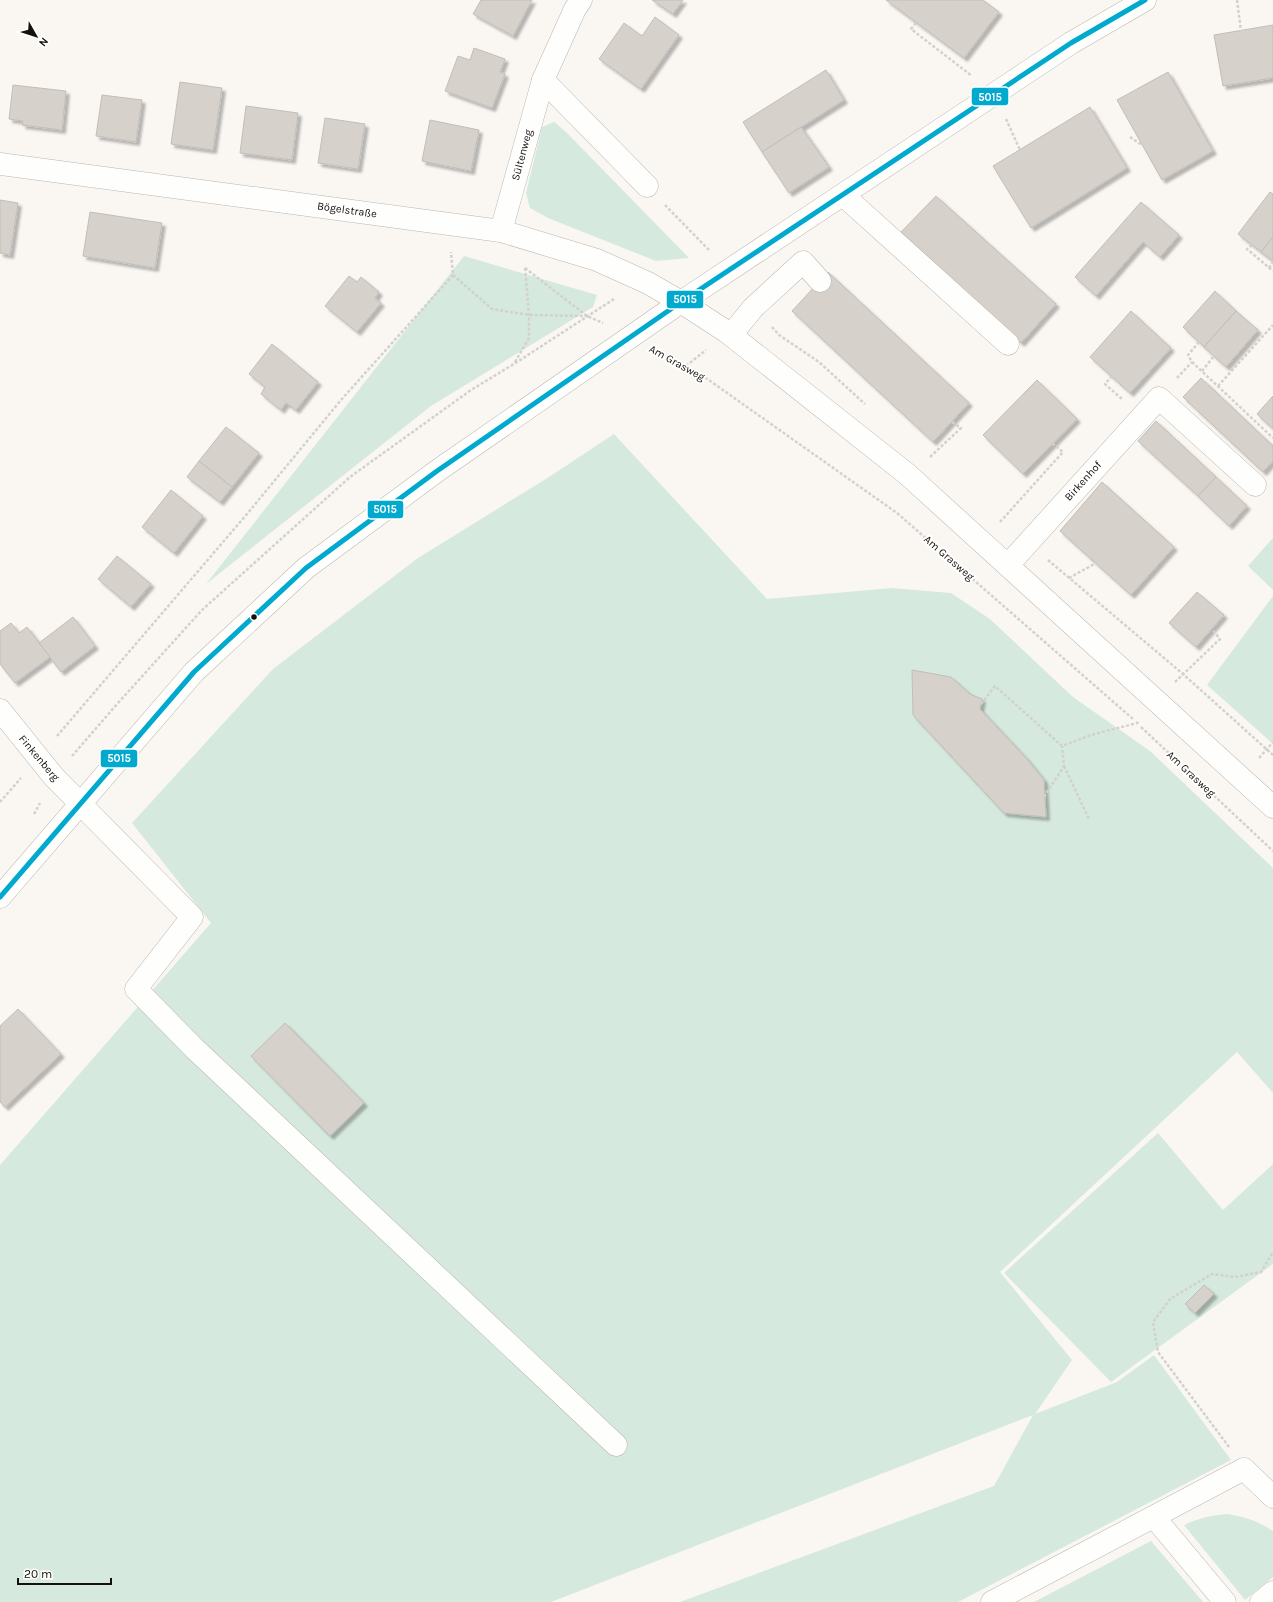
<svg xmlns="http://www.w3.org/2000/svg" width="1273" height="1602" font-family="Karla,sans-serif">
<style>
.green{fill:#d6e9de}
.building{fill:#d6d1ca;stroke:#c1bdb8;filter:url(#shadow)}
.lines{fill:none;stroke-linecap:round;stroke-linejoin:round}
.minor-casing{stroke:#bab6b0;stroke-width:23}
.major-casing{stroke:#bab6b0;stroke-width:23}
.path{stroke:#d1d1cf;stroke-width:2.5;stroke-dasharray:3 2;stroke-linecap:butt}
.minor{stroke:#fefefd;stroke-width:22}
.major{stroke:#fefefd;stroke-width:22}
.bus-1-casing{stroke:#fff;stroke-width:8}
.bus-1{stroke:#00a9ce;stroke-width:5}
.bus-dot{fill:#14100a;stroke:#fff;stroke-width:1.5}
.labels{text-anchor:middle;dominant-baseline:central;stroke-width:4;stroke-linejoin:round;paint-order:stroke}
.street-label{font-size:11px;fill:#14100a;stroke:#fff}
.line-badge{stroke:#fff;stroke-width:1.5}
.badge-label{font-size:11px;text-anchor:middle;font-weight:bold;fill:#fff}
</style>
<defs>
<filter id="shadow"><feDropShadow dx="3.5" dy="3.5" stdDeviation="1" flood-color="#0004"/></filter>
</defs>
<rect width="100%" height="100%" fill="#faf7f3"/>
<g class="green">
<polygon points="554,122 566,132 689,258 656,261 548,218 530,208 526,193 542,127"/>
<polygon points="464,256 597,295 593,307 431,406 206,584"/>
<polygon points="614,434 767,599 892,588 951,593 990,619 1073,697 1150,751 1273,868 1273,1093 1237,1052 1000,1272 1072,1360 1035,1414 1117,1382 1154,1355 1231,1460 958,1602 680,1602 994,1486 1033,1415 551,1602 0,1602 0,1165 211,923 132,823 273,669 418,558 549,477"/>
<polygon points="1273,538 1273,590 1248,566"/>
<polygon points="1273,596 1273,744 1207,685"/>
<polygon points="1158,1133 1223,1210 1273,1164 1273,1264 1111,1382 1004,1273"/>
<path d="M1228 1514C1245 1517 1258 1521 1273 1531V1577L1245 1600 1184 1525C1199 1518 1212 1515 1228 1514Z"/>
<polygon points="1151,1541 1203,1602 1034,1602"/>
</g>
<g class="building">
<polygon points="481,0 532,0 513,36 473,14"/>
<polygon points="652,0 683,0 673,14"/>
<polygon points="886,0 983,0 999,12 964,58"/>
<polygon points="655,17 679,35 641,89 599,59 624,23 642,36"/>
<polygon points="1273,25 1273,78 1223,86 1214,35"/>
<polygon points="474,48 505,59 500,72 505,74 492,108 445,91 458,56 470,60"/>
<polygon points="826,70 844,100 762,152 743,122"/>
<polygon points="1168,72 1213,151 1162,180 1117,100"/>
<polygon points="180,82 222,88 213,150 171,144"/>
<polygon points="13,85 66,91 62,130 22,125 23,121 9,119"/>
<polygon points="102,95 142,100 136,142 96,136"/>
<polygon points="246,106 298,113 292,160 240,153"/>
<polygon points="1090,107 1127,168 1031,228 993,166"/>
<polygon points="325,118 365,124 358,169 318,163"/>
<polygon points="430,120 479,130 471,171 422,161"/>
<polygon points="801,127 829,167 789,193 762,152"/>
<polygon points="1270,192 1273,194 1273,237 1261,252 1238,234"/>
<polygon points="936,196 1056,304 1021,343 901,232"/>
<polygon points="0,200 18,203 10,255 0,253"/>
<polygon points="1141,202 1179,235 1160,257 1143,242 1096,296 1075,277"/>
<polygon points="90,212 162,223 155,268 83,256"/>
<polygon points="1273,237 1273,261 1261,252"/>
<polygon points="828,272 969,403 933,442 792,311"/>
<polygon points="349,276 357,282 361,277 379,292 375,298 381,303 357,332 325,306"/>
<polygon points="1215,291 1236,311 1204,347 1183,327"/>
<polygon points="1131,311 1171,348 1130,393 1090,357"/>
<polygon points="1236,311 1258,330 1226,367 1204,347"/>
<polygon points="272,344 318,382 296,410 286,403 281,410 261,394 265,387 249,374"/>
<polygon points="1201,378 1273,446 1273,461 1263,472 1183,397"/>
<polygon points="1037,380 1077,419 1023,474 983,435"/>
<polygon points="1273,396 1273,429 1257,414"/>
<polygon points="1156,421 1216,477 1198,496 1138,441"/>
<polygon points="226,427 259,453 232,487 199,461"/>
<polygon points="199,461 232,487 220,502 187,477"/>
<polygon points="1216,477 1247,506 1229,526 1198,496"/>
<polygon points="1102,482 1174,547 1131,595 1060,531"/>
<polygon points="171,490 203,516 174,553 142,527"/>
<polygon points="117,556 151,584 131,607 98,579"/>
<polygon points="1197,592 1224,615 1196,647 1169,623"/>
<polygon points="73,617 95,646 61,672 39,643"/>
<polygon points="11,623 19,633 27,627 50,657 15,683 0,664 0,631"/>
<polygon points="912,670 951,677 970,694 982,699 980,709 1027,759 1044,780 1046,817 1004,813 913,715"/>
<polygon points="18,1009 61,1054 5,1107 0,1102 0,1026"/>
<polygon points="285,1023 364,1103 330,1136 251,1056"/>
<polygon points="1204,1285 1214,1294 1195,1313 1185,1304"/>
</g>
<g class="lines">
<defs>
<g id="minor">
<polyline points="543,80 647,186"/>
<polyline points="0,164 501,231 597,260 648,283 681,302 1071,43 1145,0"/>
<polyline points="843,195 1008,344"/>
<polyline points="501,231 543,80 575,9 581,0"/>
<polyline points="731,335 753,308 803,262 820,281"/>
<polyline points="1008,565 1159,398 1255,485"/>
<polyline points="0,710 54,777 192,917 136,989 195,1049 616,1445"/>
<polyline points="1154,1517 1225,1602"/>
<polyline points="992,1602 1244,1469 1273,1497"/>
<polyline points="1261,1602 1273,1592"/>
</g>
<polyline id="major" points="0,897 194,672 306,568 437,471 681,302 727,332 907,474 1273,807"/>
</defs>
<use href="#minor" class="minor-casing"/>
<use href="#major" class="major-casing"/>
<g class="path">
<polyline points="1237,0 1241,31"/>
<polyline points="916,23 911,29 972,76"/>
<polyline points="1006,119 1020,150"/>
<polyline points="1130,137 1142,145"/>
<polyline points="665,205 709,250"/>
<polyline points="1252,245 1247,249 1273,271"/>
<polyline points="525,268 587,316 603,323"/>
<polyline points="1269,268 1273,262"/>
<polyline points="453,275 492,309 529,315 587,316"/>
<polyline points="772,327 779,335 819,362 865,404"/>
<polyline points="1199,342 1188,355 1192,362 1273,438"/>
<polyline points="657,351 696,371 897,513 1133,719"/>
<polyline points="515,362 529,338 529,315 525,267"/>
<polyline points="686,366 706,350"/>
<polyline points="1202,371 1214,356"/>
<polyline points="1112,376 1105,384 1122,399"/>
<polyline points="1177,378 1192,362"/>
<polyline points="1218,386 1273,325"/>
<polyline points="930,457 961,428 952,422"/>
<polyline points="1000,522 1063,452 1053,444"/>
<polyline points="1048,560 1183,674 1273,755"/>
<polyline points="1069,578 1096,563"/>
<polyline points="1175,682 1220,639 1212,629"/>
<polyline points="981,704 995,686 1062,746 1091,735 1137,723 1139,721"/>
<polyline points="1141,727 1273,851"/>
<polyline points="57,736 247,514 341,400 453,275 451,252"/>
<polyline points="72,756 118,703 202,610 350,477 471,390 514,364 614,299"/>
<polyline points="1259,758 1273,742"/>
<polyline points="1064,766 1089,819"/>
<polyline points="1044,797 1064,766 1062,746"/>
<polyline points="0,802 21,778"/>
<polyline points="34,814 40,803"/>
<polyline points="1229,1447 1158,1352 1153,1322 1170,1299 1212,1274 1235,1277 1261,1272 1273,1252"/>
</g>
<use href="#minor" class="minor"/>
<use href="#major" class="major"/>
<defs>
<polyline id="bus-1" points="0,897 194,672 306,568 437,471 681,302 1071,43 1145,0"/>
</defs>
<use href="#bus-1" class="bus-1-casing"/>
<use href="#bus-1" class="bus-1"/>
</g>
<circle class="bus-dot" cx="254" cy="617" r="3.5"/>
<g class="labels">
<g class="street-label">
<text transform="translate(522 155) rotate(-75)">Sültenweg</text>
<text transform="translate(347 210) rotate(8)">Bögelstraße</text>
<text transform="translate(677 363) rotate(29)">Am Grasweg</text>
<text transform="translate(1083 481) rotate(-48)">Birkenhof</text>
<text transform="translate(949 558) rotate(41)">Am Grasweg</text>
<text transform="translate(39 758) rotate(50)">Finkenberg</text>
<text transform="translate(1191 774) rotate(43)">Am Grasweg</text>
</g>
</g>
<g class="line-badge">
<rect x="971" y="87" width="38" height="19" rx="4" fill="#00a9ce"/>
<rect x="666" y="290" width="38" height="19" rx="4" fill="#00a9ce"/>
<rect x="367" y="500" width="37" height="19" rx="4" fill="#00a9ce"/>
<rect x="100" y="749" width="38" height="19" rx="4" fill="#00a9ce"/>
</g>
<g class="badge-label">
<text x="990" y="101">5015</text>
<text x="685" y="303">5015</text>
<text x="385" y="513">5015</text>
<text x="119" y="762">5015</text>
</g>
<g transform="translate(36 36) rotate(129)" stroke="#ffffff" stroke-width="3" paint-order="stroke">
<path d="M0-3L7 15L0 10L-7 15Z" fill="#14100a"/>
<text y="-6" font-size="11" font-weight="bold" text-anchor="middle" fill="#14100a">N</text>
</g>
<path d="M18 1578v6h93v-6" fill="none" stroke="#14100a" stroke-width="2"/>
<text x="24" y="1578" font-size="12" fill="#14100a" stroke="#ffffff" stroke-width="3" paint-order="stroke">20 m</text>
</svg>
